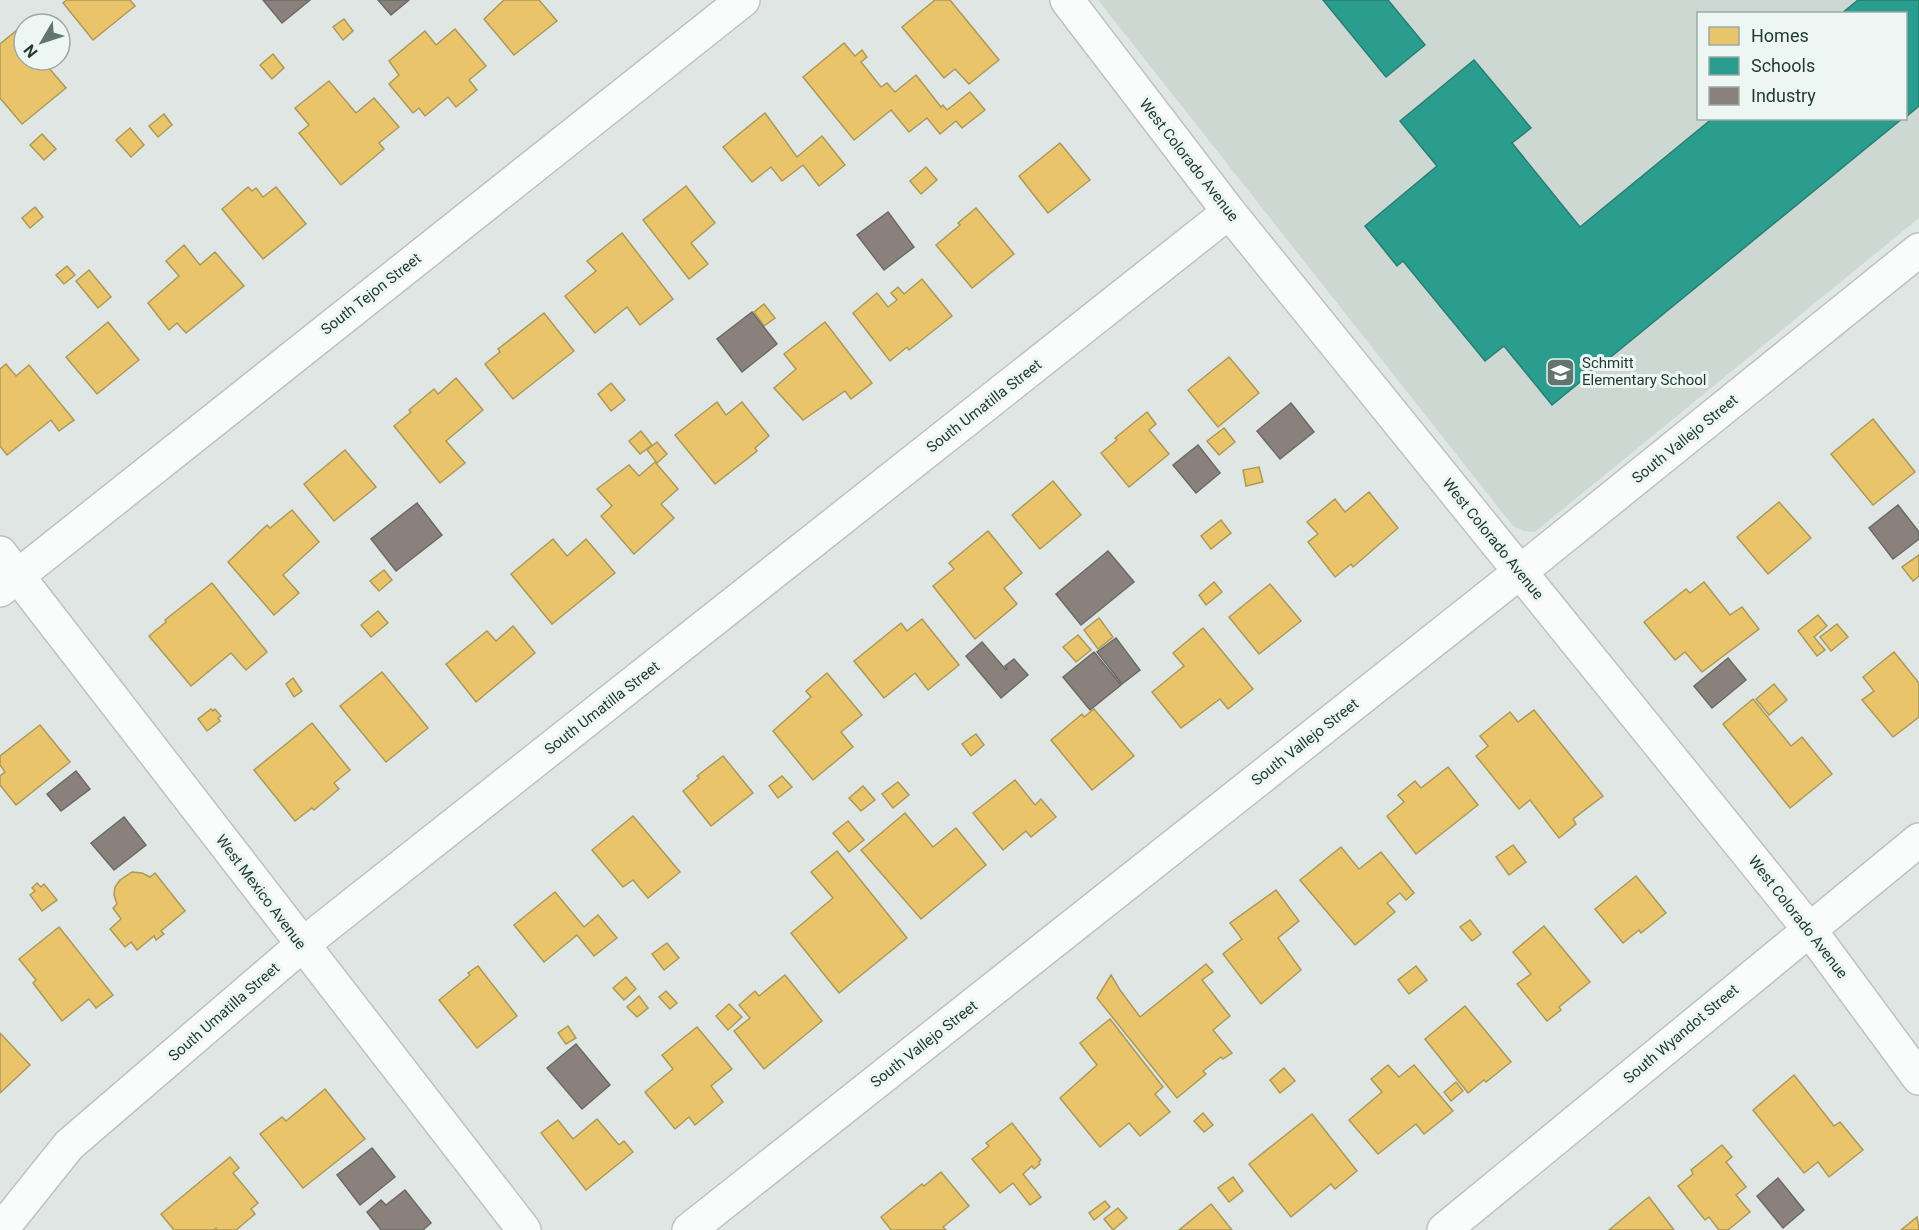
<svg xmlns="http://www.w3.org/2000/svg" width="1919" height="1230" font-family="Roboto,sans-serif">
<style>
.built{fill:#ced8d3;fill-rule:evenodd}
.homes{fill:#e9c46a;stroke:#ac9a59;stroke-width:1.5}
.schools{fill:#2a9d8f;stroke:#277f73;stroke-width:1.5}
.industry{fill:#8a817c;stroke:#6a6b66;stroke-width:1.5}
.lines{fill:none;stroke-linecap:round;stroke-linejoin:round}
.minor-casing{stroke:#bdc3c0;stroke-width:36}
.minor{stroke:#fafbfb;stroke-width:33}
.labels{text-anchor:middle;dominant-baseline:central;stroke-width:6;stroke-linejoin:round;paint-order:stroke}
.street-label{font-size:15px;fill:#1f3831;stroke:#edf6f2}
.poi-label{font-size:15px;fill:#1f3831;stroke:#edf6f2;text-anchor:start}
</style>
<rect width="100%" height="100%" fill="#e0e6e3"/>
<path class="built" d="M1098 0H1919V218L1535 532 1524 531 1513 526ZM1698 14H1906V118H1698Z"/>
<g class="homes">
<polygon points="67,0 130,0 135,6 93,40 63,3"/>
<polygon points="504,0 539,0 557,21 514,55 484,19"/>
<polygon points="935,0 950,0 999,60 969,84 955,69 944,78 902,27"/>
<polygon points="344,19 353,31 343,40 333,27"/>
<polygon points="455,29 486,66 469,80 477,90 456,107 448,97 425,116 419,108 413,113 389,84 399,75 389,61 425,31 436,45"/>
<polygon points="17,30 24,38 24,60 42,60 66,88 22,124 0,98 0,44"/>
<polygon points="844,43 855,56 862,50 867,57 861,62 881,87 887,83 895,92 916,75 941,107 943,105 947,110 970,92 985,110 962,128 956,121 940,134 927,118 909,132 891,110 854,140 803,77"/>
<polygon points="273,54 284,68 272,79 260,65"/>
<polygon points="329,81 356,113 374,98 399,127 379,143 384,149 341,185 299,133 309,125 295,108"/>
<polygon points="765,113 797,157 822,136 845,165 819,186 803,165 782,181 771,167 752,182 723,147"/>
<polygon points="164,114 172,125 158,137 149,126"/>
<polygon points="130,128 144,145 131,157 116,140"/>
<polygon points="42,134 56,149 44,160 30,145"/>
<polygon points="1060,143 1090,180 1048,213 1019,176"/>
<polygon points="926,167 937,180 921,194 910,181"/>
<polygon points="686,186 715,223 691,243 708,264 689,279 643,220"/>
<polygon points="248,187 252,191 256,188 263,197 276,187 306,224 263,259 222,209"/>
<polygon points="35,207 43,217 30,228 22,218"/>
<polygon points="976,208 1014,254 972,288 936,245 960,225 958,223"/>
<polygon points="622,233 673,299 640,325 627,307 595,333 565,296 596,271 587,261"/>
<polygon points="184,245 200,265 215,252 244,286 186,333 177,323 169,330 148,303 179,276 166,261"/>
<polygon points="67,266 75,275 64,284 56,275"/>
<polygon points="89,270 111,297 98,308 76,281"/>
<polygon points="922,279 952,316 909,350 907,347 890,361 853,313 877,293 888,307 897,300 891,293 898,287 904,294"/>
<polygon points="764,304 775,318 764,326 754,312"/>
<polygon points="544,313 574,351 513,399 485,364 500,352 498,349"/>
<polygon points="108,322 139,360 97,394 66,357"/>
<polygon points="825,322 872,383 851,399 845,391 803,420 774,388 796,369 784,354"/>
<polygon points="1229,357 1259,393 1218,427 1188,390"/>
<polygon points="6,364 16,376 29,365 74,420 59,431 51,420 7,455 0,446 0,369"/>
<polygon points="456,378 483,410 446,441 465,463 440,483 394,426 411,412 409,410 434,389 438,394"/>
<polygon points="611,383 625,400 611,411 598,394"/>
<polygon points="717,402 726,415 742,402 769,436 755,448 757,451 715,484 675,435"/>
<polygon points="1147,412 1156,424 1149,430 1169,454 1129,487 1101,453 1117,440 1115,438"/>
<polygon points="1873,419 1915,472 1873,505 1831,454"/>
<polygon points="1224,428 1235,442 1219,455 1207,441"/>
<polygon points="641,431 652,445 640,454 629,441"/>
<polygon points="657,442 667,454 657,463 647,450"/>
<polygon points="345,450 376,487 334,521 304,484"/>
<polygon points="655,462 678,489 661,504 674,518 634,554 601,516 612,506 597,489 629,465 639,476"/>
<polygon points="1259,467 1263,482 1246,486 1243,470"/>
<polygon points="1053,481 1081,515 1040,549 1012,515"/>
<polygon points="1369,492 1398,528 1353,567 1351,564 1335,577 1308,542 1318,534 1307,522 1335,499 1345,512"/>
<polygon points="1779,502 1811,538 1768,574 1737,537"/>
<polygon points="292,510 319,542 283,575 299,593 274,615 228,562 267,525 270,528"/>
<polygon points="1221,520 1231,533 1211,549 1201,536"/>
<polygon points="988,531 1022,573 1004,588 1017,604 975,639 933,586 954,569 949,563"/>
<polygon points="553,539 567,556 586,539 615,573 552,624 511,574"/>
<polygon points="1919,555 1919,576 1913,581 1902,567"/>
<polygon points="384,570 392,580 379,591 370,581"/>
<polygon points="1214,582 1222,592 1206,605 1199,595"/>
<polygon points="1704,582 1730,615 1742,607 1759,629 1702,672 1685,652 1675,660 1644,622 1686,589 1690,593"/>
<polygon points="212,583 267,652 246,670 231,653 191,686 149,636 166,622 165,620"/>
<polygon points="1270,584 1301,621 1259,654 1229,617"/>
<polygon points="378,611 388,623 371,637 361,625"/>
<polygon points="1818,615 1827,626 1814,637 1825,650 1817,656 1798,631"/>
<polygon points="1099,618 1113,637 1098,649 1084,630"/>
<polygon points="922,619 959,665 928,690 915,673 884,698 854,661 901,623 907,631"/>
<polygon points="1837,624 1848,637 1831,651 1820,637"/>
<polygon points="513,626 535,653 476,702 446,664 487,631 496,641"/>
<polygon points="1203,628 1253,689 1228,709 1220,699 1181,728 1152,692 1184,666 1173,653"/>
<polygon points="1078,635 1091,650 1076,662 1063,647"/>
<polygon points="1894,652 1919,683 1919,717 1893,737 1862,700 1874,691 1863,677"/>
<polygon points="382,672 428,728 386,762 340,706"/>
<polygon points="827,673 862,715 841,732 853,747 813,780 773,731 811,697 806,691"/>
<polygon points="293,678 302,691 294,697 286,684"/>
<polygon points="1774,684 1787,700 1769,715 1756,699"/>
<polygon points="1753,699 1791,746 1802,737 1832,774 1790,808 1723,724"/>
<polygon points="211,709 213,711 215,709 221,716 218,718 220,721 207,731 198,719"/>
<polygon points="1094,709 1134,756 1092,790 1051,740 1082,714 1084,717"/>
<polygon points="1534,710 1603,796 1573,819 1576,824 1559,838 1530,800 1519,809 1476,756 1488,746 1480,736 1510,712 1518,722"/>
<polygon points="312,723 350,770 334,783 339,789 314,810 312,808 295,821 254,770"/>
<polygon points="40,725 70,762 16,805 0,785 0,776 5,772 0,765 0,756"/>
<polygon points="976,734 984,745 971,756 962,744"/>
<polygon points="723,756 753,793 711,826 683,791 699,778 697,776"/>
<polygon points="1448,767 1478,805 1416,854 1387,816 1404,802 1398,795 1415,781 1421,788"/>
<polygon points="782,776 792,787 778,798 769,786"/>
<polygon points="1015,780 1035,805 1041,799 1056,817 1031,837 1026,831 1003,850 973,813"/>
<polygon points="898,782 909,795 893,808 882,794"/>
<polygon points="863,786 875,800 861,811 849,798"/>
<polygon points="905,813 933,847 956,828 986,865 921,919 861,850"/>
<polygon points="633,816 680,872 648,898 633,880 623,887 592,850"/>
<polygon points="848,821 864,840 849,852 833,833"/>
<polygon points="1513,845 1526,862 1509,875 1496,857"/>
<polygon points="1341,847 1359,869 1381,852 1414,893 1406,900 1400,893 1387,903 1395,912 1355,945 1300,880"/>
<polygon points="837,851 907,938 839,993 791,933 833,898 811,872"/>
<polygon points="132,872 142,873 150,877 155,873 185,911 161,931 164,934 156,940 154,936 137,950 131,942 125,947 110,929 121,919 113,908 117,904 114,895 115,887 120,880"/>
<polygon points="1636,876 1666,913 1641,933 1639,930 1623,943 1595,909"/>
<polygon points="37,883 41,887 44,884 57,900 42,911 30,895 35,891 32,888"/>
<polygon points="1276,890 1299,921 1278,938 1301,970 1261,1004 1223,954 1242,939 1230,923"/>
<polygon points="555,892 584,927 598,915 617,938 594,956 577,935 544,962 514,925"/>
<polygon points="1470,920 1481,934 1472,941 1460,927"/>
<polygon points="1544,926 1590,982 1559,1007 1561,1010 1547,1021 1517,984 1531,974 1513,952"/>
<polygon points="59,927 113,995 96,1008 89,999 62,1021 33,983 36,980 19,959"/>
<polygon points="667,943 679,958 664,970 652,954"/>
<polygon points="1206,964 1213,972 1202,980 1230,1016 1213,1030 1232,1053 1223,1059 1221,1057 1203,1071 1206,1074 1177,1098 1097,998 1111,975 1120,990 1140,1017"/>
<polygon points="478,966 517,1016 477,1048 439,1000 470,975 468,973"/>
<polygon points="1416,966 1427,980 1409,994 1398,980"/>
<polygon points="785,975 822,1021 764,1069 734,1031 750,1018 739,1005 755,991 759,996"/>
<polygon points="626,977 636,989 624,1000 613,988"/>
<polygon points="666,991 677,1003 670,1009 659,997"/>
<polygon points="639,996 648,1008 637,1017 627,1007"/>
<polygon points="729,1004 742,1017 728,1030 716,1016"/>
<polygon points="1465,1006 1511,1062 1486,1082 1484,1080 1468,1093 1425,1039"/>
<polygon points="1110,1019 1163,1087 1155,1094 1170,1112 1140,1136 1129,1123 1100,1147 1060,1098 1097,1065 1080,1043"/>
<polygon points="568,1026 576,1038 566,1044 558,1033"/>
<polygon points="697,1027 732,1069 711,1086 723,1102 695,1125 689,1117 675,1129 645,1092 673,1069 662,1055"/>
<polygon points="0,1033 30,1065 0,1093"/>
<polygon points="1388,1065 1399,1077 1414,1065 1453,1111 1424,1134 1416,1124 1378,1154 1349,1120 1382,1092 1371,1079"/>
<polygon points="1284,1068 1295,1081 1280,1093 1270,1080"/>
<polygon points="1794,1075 1834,1126 1840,1122 1863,1150 1829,1177 1818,1162 1804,1173 1753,1110"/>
<polygon points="1456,1082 1463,1091 1451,1101 1444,1092"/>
<polygon points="325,1089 365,1139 303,1188 260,1134 282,1117 286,1121"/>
<polygon points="1203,1113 1213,1125 1204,1132 1194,1121"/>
<polygon points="1312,1114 1357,1171 1335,1189 1331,1184 1291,1217 1249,1164"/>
<polygon points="597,1119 619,1145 624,1141 633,1152 586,1190 541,1133 558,1120 573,1139"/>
<polygon points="1012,1123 1041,1160 1039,1162 1040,1164 1034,1169 1032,1166 1023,1174 1041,1197 1030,1205 1013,1183 1000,1193 972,1159 989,1146 986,1143"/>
<polygon points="1722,1145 1732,1157 1726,1162 1746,1187 1736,1195 1750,1212 1728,1230 1719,1230 1709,1217 1705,1220 1678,1186 1693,1174 1691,1170"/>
<polygon points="230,1157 239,1168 233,1173 258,1203 251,1209 255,1214 236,1230 217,1230 216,1228 214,1230 174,1230 161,1214"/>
<polygon points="941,1172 969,1206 943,1227 946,1230 891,1230 881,1217 922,1184 924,1186"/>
<polygon points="1233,1177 1243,1191 1229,1202 1218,1188"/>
<polygon points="1649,1197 1674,1230 1609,1230 1645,1200"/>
<polygon points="1105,1201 1110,1207 1094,1220 1089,1213"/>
<polygon points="1211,1204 1232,1230 1179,1230"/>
<polygon points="1118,1208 1127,1218 1113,1230 1104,1219"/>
<polygon points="1917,1217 1919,1230 1901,1230"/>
</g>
<g class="schools">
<polygon points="1323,0 1388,0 1425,45 1386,77"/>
<polygon points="1858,0 1919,0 1919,106 1906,117 1906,14 1841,14"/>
<polygon points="1474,60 1531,128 1512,143 1580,227 1713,118 1903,118 1552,405 1504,346 1485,361 1403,261 1397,266 1365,226 1437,166 1400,121"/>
</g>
<g class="industry">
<polygon points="263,0 310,0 282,23"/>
<polygon points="378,0 409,0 391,15"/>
<polygon points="888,212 914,247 884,270 857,235"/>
<polygon points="752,312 777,344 742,372 717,339"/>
<polygon points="1291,403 1314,432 1280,459 1257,431"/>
<polygon points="1198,445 1220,473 1196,493 1173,465"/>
<polygon points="417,503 442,535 396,571 371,539"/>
<polygon points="1898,505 1919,532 1919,539 1893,559 1869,528"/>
<polygon points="1108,551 1134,582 1081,625 1056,594"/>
<polygon points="1116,638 1140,670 1122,684 1097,652"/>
<polygon points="982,642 1006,670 1007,669 1005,666 1014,659 1028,675 1001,698 966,656"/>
<polygon points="1094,652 1121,685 1090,710 1063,677"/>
<polygon points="1728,658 1746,680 1712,708 1694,686"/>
<polygon points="76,771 90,789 61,811 47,794"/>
<polygon points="124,817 146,845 114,870 91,843"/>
<polygon points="576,1044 610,1085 582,1109 547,1068"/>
<polygon points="372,1148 395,1177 360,1205 337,1175"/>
<polygon points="1778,1178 1804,1210 1783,1228 1757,1196"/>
<polygon points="405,1190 431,1223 423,1230 381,1230 367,1212 381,1200 386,1205"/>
</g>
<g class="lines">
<defs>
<g id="minor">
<polyline points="1067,0 1229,212 1809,929 1919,1078"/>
<polyline points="0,553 524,1230"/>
<polyline points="0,590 743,0"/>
<polyline points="1,1230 69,1145 302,945 1229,212"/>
<polyline points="689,1230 1520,572 1919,250"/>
<polyline points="1444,1230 1919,840"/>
</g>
</defs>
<use href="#minor" class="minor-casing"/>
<use href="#minor" class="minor"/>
</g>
<defs>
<symbol id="school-square" viewBox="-11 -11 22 22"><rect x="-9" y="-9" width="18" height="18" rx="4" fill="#63756f" stroke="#edf6f2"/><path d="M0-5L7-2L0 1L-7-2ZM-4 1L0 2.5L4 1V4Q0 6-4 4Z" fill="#fff"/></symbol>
</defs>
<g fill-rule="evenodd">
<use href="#school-square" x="1544" y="356" width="33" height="33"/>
</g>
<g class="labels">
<g class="street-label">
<text transform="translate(1189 160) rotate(52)">West Colorado Avenue</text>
<text transform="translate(371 294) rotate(-38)">South Tejon Street</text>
<text transform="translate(984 406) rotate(-38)">South Umatilla Street</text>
<text transform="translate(1685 439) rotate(-39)">South Vallejo Street</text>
<text transform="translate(1493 539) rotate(51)">West Colorado Avenue</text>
<text transform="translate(602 708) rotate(-38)">South Umatilla Street</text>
<text transform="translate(1305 742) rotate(-38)">South Vallejo Street</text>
<text transform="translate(261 892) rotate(53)">West Mexico Avenue</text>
<text transform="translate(1798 917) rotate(52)">West Colorado Avenue</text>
<text transform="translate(224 1012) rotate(-41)">South Umatilla Street</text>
<text transform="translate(1681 1034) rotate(-40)">South Wyandot Street</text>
<text transform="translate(924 1044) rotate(-38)">South Vallejo Street</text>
</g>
<g class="poi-label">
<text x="1582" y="363">Schmitt<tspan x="1582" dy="17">Elementary School</tspan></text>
</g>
</g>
<rect x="1697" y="12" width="210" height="108" fill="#edf6f2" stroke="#9baaa5" stroke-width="1.5"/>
<rect x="1709" y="27" width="30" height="18" fill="#e9c46a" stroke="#9baaa5" stroke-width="1.5"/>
<text x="1751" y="42" font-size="18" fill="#1f3831">Homes</text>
<rect x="1709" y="57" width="30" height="18" fill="#2a9d8f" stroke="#9baaa5" stroke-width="1.5"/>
<text x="1751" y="72" font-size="18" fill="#1f3831">Schools</text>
<rect x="1709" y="87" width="30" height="18" fill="#8a817c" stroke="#9baaa5" stroke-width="1.5"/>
<text x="1751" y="102" font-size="18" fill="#1f3831">Industry</text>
<g transform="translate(42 42) rotate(231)"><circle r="28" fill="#edf6f2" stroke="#9baaa5" stroke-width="1.5"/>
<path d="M0-4.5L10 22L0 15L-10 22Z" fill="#63756f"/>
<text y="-9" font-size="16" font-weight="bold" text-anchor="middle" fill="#1f3831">N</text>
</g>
</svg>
